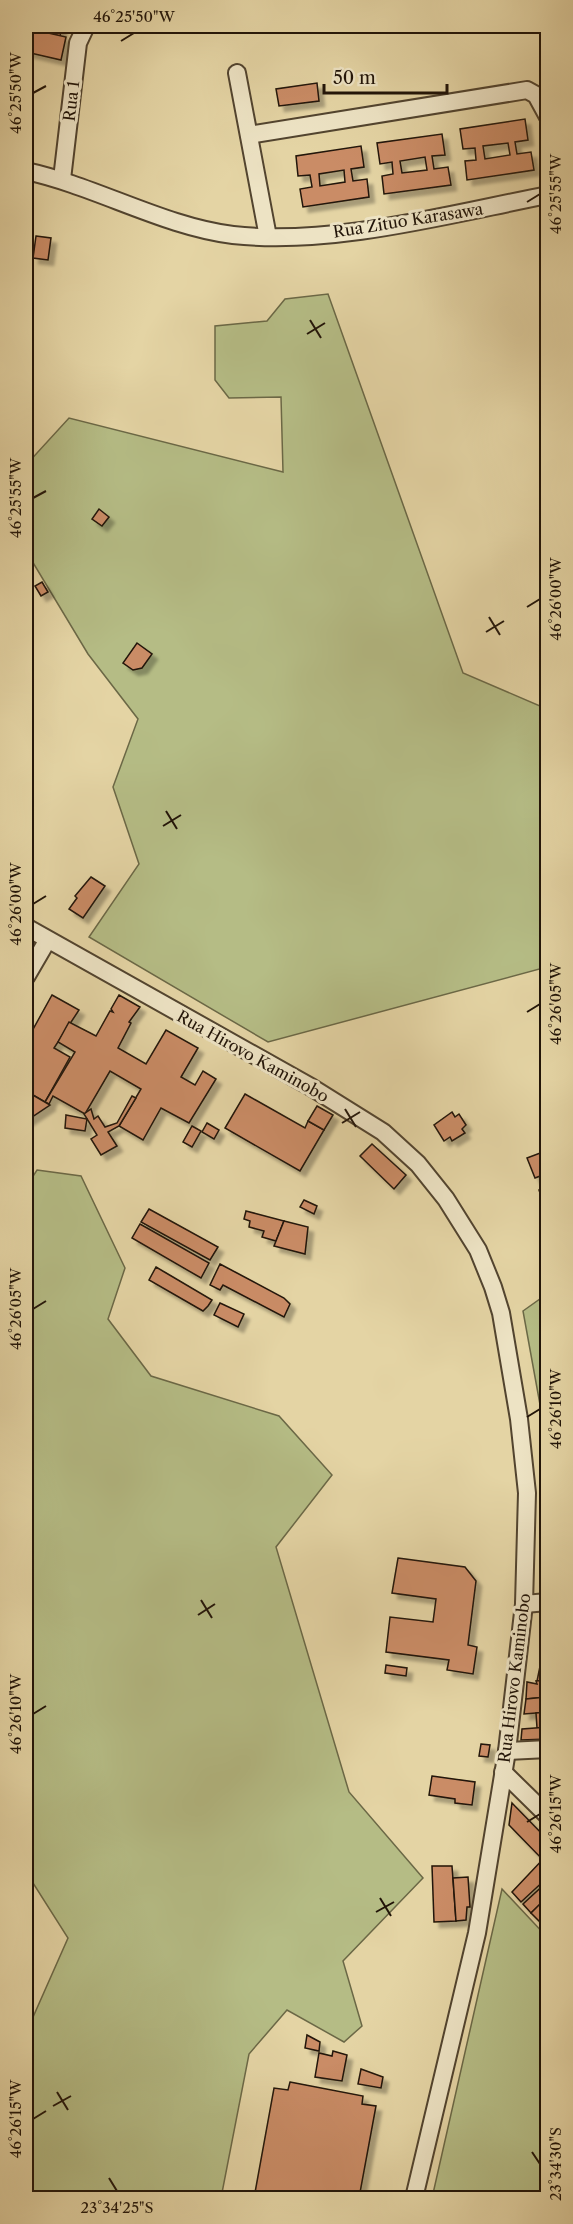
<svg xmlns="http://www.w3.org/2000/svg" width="573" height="2224" font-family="'Libre Caslon Text',serif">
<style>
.green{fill:#b5bc85;stroke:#6b6846;stroke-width:1.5}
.building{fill:#ca8c66;stroke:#211408;stroke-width:1.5;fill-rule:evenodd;filter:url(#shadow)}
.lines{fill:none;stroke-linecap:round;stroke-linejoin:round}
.street-casing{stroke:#52442f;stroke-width:20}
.street{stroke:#ede3c4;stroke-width:16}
.ticks{fill:none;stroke:#211408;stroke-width:2}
.labels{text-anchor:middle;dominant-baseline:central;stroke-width:6;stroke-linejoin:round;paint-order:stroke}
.street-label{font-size:16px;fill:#211408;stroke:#ede3c4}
.neatline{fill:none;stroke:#211408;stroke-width:2}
.ticks-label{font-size:15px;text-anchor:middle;fill:#211408}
</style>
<defs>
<filter id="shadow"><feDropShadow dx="5.5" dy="5.5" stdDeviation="1.5" flood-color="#0004"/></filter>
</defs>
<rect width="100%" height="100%" fill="#e4d4a4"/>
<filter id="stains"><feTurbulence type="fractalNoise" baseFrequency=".00333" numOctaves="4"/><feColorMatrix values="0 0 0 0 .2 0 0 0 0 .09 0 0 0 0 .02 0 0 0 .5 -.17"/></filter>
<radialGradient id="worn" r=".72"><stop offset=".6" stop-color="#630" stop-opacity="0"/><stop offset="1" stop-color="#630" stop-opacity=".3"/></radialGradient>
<g class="green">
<polygon points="328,294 463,673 547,709 547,967 268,1042 89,937 139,864 113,787 138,719 88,654 26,551 26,465 69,418 283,472 281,397 229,398 215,380 215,326 267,321 285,299"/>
<polygon points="37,1170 81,1176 125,1268 108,1319 151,1376 279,1416 332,1475 276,1547 349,1792 423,1878 343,1961 362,2026 344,2042 287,2010 249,2054 221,2198 27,2198 26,2196 26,2033 68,1938 26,1872 26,1187"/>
<polygon points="547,1294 547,1443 523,1311"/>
<polygon points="502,1889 547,1937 547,2198 432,2198"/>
</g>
<g class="building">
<polygon points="34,26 62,26 60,36 33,29"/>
<polygon points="26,28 66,37 61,60 26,52"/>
<polygon points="317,83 319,101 279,106 276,89"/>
<path d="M525 119 528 140 515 142 517 154 531 152 534 170 467 180 465 161 476 160 475 148 463 149 460 129ZM508 143 510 155 485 159 483 146Z"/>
<path d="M442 134 445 155 432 156 434 169 448 167 451 185 384 194 382 176 393 174 392 162 380 164 377 143ZM425 157 427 170 402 173 400 161Z"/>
<path d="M361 146 364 167 351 169 353 181 367 179 369 197 303 207 300 189 312 187 310 175 298 176 296 156ZM344 170 345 182 320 186 319 174Z"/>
<polygon points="36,236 51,238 48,260 33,258"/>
<polygon points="99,509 109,517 102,526 92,519"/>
<polygon points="42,582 48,592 41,596 35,586"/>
<polygon points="137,643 152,654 142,668 133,670 123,663"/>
<polygon points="91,877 105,886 83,918 69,909 77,898 75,896"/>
<polygon points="52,995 79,1010 54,1048 70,1057 45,1102 26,1091 26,1042"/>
<polygon points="119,995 140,1007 129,1022 131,1023 118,1048 146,1064 166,1030 198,1048 181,1077 195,1085 203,1071 216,1079 189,1123 161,1108 143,1140 119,1126 141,1089 110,1071 85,1114 53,1096 49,1104 45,1102 75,1052 58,1042 69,1022 96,1036 110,1011 113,1012 111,1009"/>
<polygon points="26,1091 50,1105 26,1121"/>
<polygon points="245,1094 305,1128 308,1121 324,1130 300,1171 225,1128"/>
<polygon points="132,1096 136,1098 119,1126 108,1132 117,1146 101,1155 91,1139 97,1135 84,1114 91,1109 94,1119 98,1116 105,1127 117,1123"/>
<polygon points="317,1106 333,1115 324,1130 308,1121"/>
<polygon points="452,1112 455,1117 459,1114 466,1125 462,1129 465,1133 452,1141 450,1137 444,1141 434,1125"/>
<polygon points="66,1115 87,1119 85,1131 65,1128"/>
<polygon points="207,1123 219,1130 214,1139 202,1132"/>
<polygon points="192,1126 201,1131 192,1147 183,1142"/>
<polygon points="372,1144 406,1175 394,1189 360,1156"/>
<polygon points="548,1150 548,1173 535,1178 527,1158"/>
<polygon points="548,1187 548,1217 539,1190"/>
<polygon points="304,1200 317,1206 314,1214 300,1207"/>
<polygon points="149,1209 218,1247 210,1260 141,1222"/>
<polygon points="246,1211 284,1221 276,1241 262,1237 264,1231 249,1227 250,1221 244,1219"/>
<polygon points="284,1221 308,1227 305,1254 274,1246"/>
<polygon points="140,1224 209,1263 201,1278 132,1238"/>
<polygon points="220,1264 284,1298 290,1304 284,1317 223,1285 220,1290 210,1285"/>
<polygon points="156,1267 212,1300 208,1306 203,1311 149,1280"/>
<polygon points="220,1303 244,1314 238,1327 214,1315"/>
<polygon points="398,1558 465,1567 476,1581 468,1645 477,1647 473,1674 447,1670 449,1660 386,1652 390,1617 433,1622 436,1599 392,1593"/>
<polygon points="545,1642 548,1642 548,1680 537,1681"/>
<polygon points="386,1665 407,1668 406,1676 385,1673"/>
<polygon points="548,1680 546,1697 526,1699 527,1682 537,1684 536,1681"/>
<polygon points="546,1697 548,1712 524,1714 526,1699"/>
<polygon points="548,1712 548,1727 537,1728 536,1713"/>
<polygon points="548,1727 548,1739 521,1740 522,1729"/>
<polygon points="481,1744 490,1745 488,1757 479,1756"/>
<polygon points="432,1776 475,1782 472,1805 455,1803 455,1799 429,1795"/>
<polygon points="512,1803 548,1840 548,1854 543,1860 509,1825"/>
<polygon points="545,1857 548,1860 548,1877 521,1902 512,1892"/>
<polygon points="432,1866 452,1866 456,1921 434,1922"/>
<polygon points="468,1877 470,1907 467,1907 466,1920 456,1921 453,1878"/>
<polygon points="548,1881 548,1897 531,1913 523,1904"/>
<polygon points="542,1902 548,1907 548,1930 531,1913"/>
<polygon points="307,2035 320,2042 319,2051 305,2048"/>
<polygon points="333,2051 347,2055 342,2081 315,2077 319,2053 332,2056"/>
<polygon points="361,2069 383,2077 381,2088 358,2084"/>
<polygon points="290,2082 363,2096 362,2104 376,2106 359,2198 254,2198 274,2088 288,2090"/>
</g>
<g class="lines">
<defs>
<g id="street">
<polyline points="237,73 268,237"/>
<polyline points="249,135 527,90 536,95 548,117"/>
<path d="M26 171C95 186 165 227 233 235 333 246 450 214 548 195"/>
<polyline points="62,179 78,43 86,26"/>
<polyline points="26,927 311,1087 383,1132 418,1164 446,1199 478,1250 493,1287 501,1313 519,1419 527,1493 524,1604 507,1751 477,1933 414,2198"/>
<polyline points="26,977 47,941"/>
<polyline points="524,1604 548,1602"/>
<polyline points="507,1751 548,1749"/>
<polyline points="503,1772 548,1816"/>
</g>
</defs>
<use href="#street" class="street-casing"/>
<use href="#street" class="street"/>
</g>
<path class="ticks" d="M121 41 134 33M33 93 46 86M527 202 540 194M310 320 321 338M307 334 325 323M33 498 46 491M527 607 540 599M489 617 500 635M486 632 504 621M166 811 177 829M163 826 181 815M33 904 46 896M527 1012 540 1004M345 1109 356 1127M342 1123 360 1112M33 1309 46 1301M527 1417 540 1409M201 1600 212 1618M198 1615 215 1604M33 1714 46 1706M527 1822 540 1814M380 1898 391 1916M376 1912 394 1902M57 2092 68 2110M53 2106 71 2096M33 2119 46 2111M532 2152 540 2164M109 2178 117 2191"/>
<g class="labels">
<g class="street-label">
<text transform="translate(71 101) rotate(-83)">Rua 1</text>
<text transform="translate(408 220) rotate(-9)">Rua Zituo Karasawa</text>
<text transform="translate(253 1056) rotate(29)">Rua Hirovo Kaminobo</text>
<text transform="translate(514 1678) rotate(-83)">Rua Hirovo Kaminobo</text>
</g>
</g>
<rect width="573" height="2224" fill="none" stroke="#e4d4a4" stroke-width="66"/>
<path d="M324 84v9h123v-9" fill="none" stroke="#211408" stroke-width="3"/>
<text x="333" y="84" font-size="18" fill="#211408" stroke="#ede3c4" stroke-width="4.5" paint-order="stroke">50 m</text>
<rect x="33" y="33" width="507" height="2158" class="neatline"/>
<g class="ticks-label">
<text x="134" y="22">46°25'50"W</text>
<text transform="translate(16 93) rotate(-90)" y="5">46°25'50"W</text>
<text transform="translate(556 194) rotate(-90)" y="5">46°25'55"W</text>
<text transform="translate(16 498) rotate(-90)" y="5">46°25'55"W</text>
<text transform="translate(556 599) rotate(-90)" y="5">46°26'00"W</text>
<text transform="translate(16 904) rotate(-90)" y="5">46°26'00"W</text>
<text transform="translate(556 1004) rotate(-90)" y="5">46°26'05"W</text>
<text transform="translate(16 1309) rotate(-90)" y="5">46°26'05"W</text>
<text transform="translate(556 1409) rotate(-90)" y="5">46°26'10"W</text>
<text transform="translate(16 1714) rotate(-90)" y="5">46°26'10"W</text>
<text transform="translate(556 1814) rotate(-90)" y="5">46°26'15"W</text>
<text transform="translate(16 2119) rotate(-90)" y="5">46°26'15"W</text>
<text transform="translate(556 2164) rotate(-90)" y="5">23°34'30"S</text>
<text x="117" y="2213">23°34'25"S</text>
</g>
<rect width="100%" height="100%" filter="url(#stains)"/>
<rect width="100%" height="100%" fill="url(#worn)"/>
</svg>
